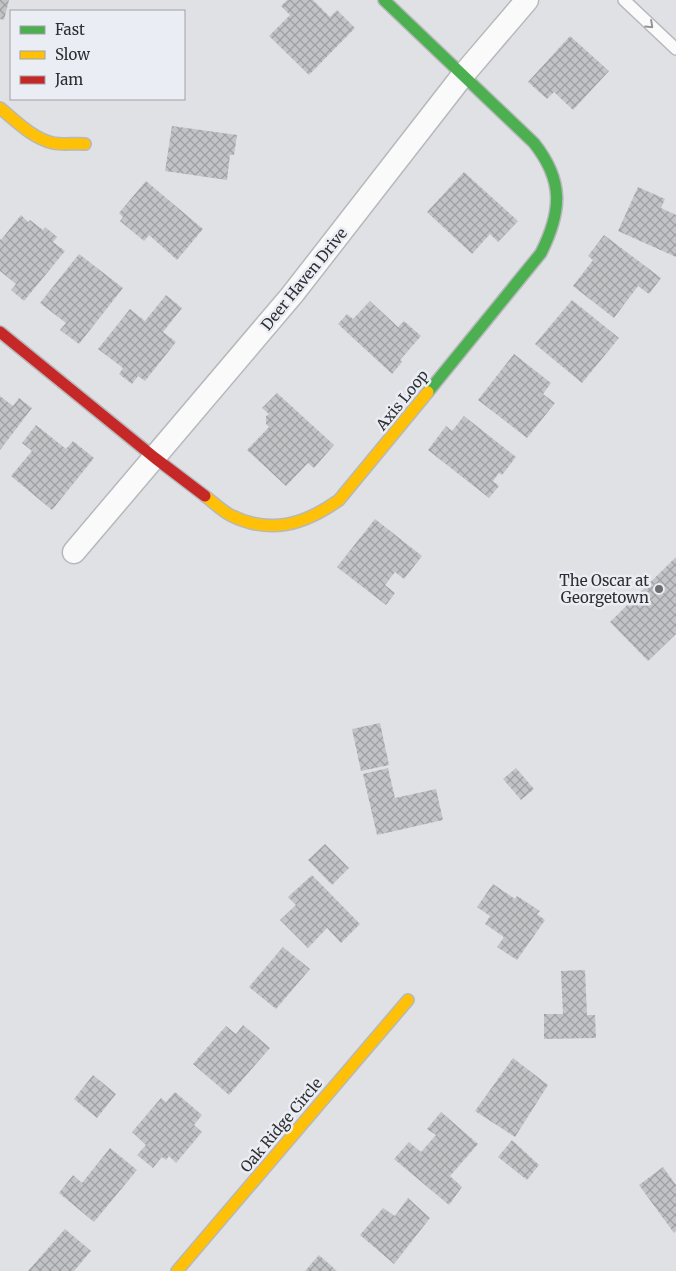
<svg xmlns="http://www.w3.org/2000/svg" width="676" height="1271" font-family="Merriweather,serif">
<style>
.building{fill:url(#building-cross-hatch)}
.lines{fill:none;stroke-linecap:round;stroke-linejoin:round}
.lane-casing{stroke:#b7b8bb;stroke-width:14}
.street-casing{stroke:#b7b8bb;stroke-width:25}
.fast-casing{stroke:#b7b8bb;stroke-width:14}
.slow-casing{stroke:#b7b8bb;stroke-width:14}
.jam-casing{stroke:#b7b8bb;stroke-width:14}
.lane{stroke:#fafafb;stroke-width:11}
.street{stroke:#fafafb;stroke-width:22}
.fast{stroke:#4caf50;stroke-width:11}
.slow{stroke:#ffc107;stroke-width:11}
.jam{stroke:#c62828;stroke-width:11}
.oneway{stroke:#949496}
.poi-dot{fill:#6c6d70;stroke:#ebedf4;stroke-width:2}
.labels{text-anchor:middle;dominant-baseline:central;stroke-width:5;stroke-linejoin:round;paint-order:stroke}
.street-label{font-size:15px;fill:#2e2f31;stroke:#ebedf4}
.poi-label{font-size:15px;fill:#2e2f31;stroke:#ebedf4;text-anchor:end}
</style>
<defs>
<pattern id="building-cross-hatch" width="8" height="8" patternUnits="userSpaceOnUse" patternTransform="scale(1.25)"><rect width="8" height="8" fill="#c2c3c6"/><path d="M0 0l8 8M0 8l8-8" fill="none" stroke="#9e9fa1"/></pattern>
</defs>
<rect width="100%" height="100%" fill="#e0e1e5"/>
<g class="building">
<polygon points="0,0 9,0 4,20 0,19"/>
<polygon points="287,0 313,0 330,17 337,10 355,28 309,75 269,36 290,15 281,6"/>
<polygon points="570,36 609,71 573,110 554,92 547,99 528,82"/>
<polygon points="172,126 237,135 234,155 230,155 227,180 165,171"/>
<polygon points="464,172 518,221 498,242 490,234 472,254 427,212"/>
<polygon points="146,181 203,229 177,260 149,235 144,241 120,221 123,217 119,213"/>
<polygon points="638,187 665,199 661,208 676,215 676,257 618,231"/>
<polygon points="21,215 28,222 30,220 43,230 45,227 57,237 53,242 65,251 24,301 11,290 16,284 0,271 0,239 1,240"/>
<polygon points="604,235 661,278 649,294 638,286 614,318 573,286 593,260 588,256"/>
<polygon points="79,254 123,288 79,344 60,330 66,323 40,303"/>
<polygon points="166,295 182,308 163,332 176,342 145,381 138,376 132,384 119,374 123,368 98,349 130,309 145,321"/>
<polygon points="572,300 619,338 582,383 535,344"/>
<polygon points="370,301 398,327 404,321 421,336 400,360 402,362 392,374 338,324 347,314 353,319"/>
<polygon points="514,354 551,383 543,394 555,403 527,438 478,400"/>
<polygon points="277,393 334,445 314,468 308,463 286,486 247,450 269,427 266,424 266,416 269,414 262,408"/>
<polygon points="0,396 13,406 19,398 32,408 0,450"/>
<polygon points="464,416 516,457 502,475 499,473 493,481 499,486 489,498 428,450 446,426 452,431"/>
<polygon points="36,425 66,449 73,441 94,458 52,510 11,476 32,451 22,443"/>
<polygon points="375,519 422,556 404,579 395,572 385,585 395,593 386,605 337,567"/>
<polygon points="676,557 676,634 648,661 610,622"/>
<polygon points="380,723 389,765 361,771 352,729"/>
<polygon points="388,768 395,798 436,789 443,820 377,835 363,774"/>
<polygon points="516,768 534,789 521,800 503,779"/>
<polygon points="325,844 349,868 332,885 308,860"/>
<polygon points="312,875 360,924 341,943 327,928 308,948 280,920 296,905 288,897"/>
<polygon points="493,884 515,899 517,896 540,911 537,914 545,920 517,960 497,947 504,937 485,924 490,916 477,907"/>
<polygon points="283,947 310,969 276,1009 249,987"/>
<polygon points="585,970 587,1015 595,1015 596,1038 544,1039 544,1014 563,1014 561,971"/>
<polygon points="243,1025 270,1048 229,1095 193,1064 226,1026 236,1034"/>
<polygon points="513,1058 548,1085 515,1137 475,1111"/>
<polygon points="93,1075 116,1094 97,1118 74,1099"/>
<polygon points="175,1092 202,1115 194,1125 202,1132 176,1163 169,1156 166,1160 162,1157 153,1168 137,1155 146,1145 132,1132 161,1098 166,1102"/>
<polygon points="441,1112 478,1144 450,1176 462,1187 449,1205 394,1159 409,1142 421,1152 436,1135 427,1129"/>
<polygon points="512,1140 539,1165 527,1180 498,1157"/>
<polygon points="110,1148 137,1170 94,1222 59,1193 73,1175 82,1183"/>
<polygon points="663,1167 676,1185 676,1231 674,1233 639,1185"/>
<polygon points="408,1198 430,1218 394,1264 360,1235 383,1208 395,1216"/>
<polygon points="65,1229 91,1251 74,1271 28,1271"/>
<polygon points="319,1255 337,1271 305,1271"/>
</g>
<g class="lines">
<defs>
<polyline id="lane" points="624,0 676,49"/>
<polyline id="street" points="74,552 292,295 463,75 527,0"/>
<path id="fast" d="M384 0 534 143C564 181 562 211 541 253L428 392"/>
<g id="slow">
<path d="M0 108C16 121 32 138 53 143 63 145 74 143 85 144"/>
<path d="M205 496C213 502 221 510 230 515 270 535 304 525 339 500L428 392"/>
<polyline points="177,1271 408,1000"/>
</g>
<polyline id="jam" points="0,332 155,458 205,496"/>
</defs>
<use href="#lane" class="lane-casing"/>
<use href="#street" class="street-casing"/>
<use href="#fast" class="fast-casing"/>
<use href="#slow" class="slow-casing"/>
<use href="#jam" class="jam-casing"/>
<use href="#lane" class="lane"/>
<use href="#street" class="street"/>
<use href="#fast" class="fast"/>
<use href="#slow" class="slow"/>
<use href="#jam" class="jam"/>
</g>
<defs><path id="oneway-chevron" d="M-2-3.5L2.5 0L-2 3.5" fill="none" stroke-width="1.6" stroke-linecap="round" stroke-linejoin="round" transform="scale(1.25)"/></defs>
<use class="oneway" href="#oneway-chevron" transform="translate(650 25) rotate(43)"/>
<circle class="poi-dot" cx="659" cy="589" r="5"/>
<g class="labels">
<g class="street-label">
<text transform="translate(304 279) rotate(-51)">Deer Haven Drive</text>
<text transform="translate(402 400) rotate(-51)">Axis Loop</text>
<text transform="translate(281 1125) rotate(-50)">Oak Ridge Circle</text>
</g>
<g class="poi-label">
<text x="649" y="580">The Oscar at<tspan x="649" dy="17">Georgetown</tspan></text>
</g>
</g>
<rect x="10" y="10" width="175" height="90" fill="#ebedf4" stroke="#9fa1a6"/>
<rect x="20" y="26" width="25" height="8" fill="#4caf50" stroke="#9fa1a6"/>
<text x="55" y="35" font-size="15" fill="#2e2f31">Fast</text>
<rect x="20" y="51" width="25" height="8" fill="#ffc107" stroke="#9fa1a6"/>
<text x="55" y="60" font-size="15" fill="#2e2f31">Slow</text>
<rect x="20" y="76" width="25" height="8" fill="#c62828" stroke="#9fa1a6"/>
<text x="55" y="85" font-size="15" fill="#2e2f31">Jam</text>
</svg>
